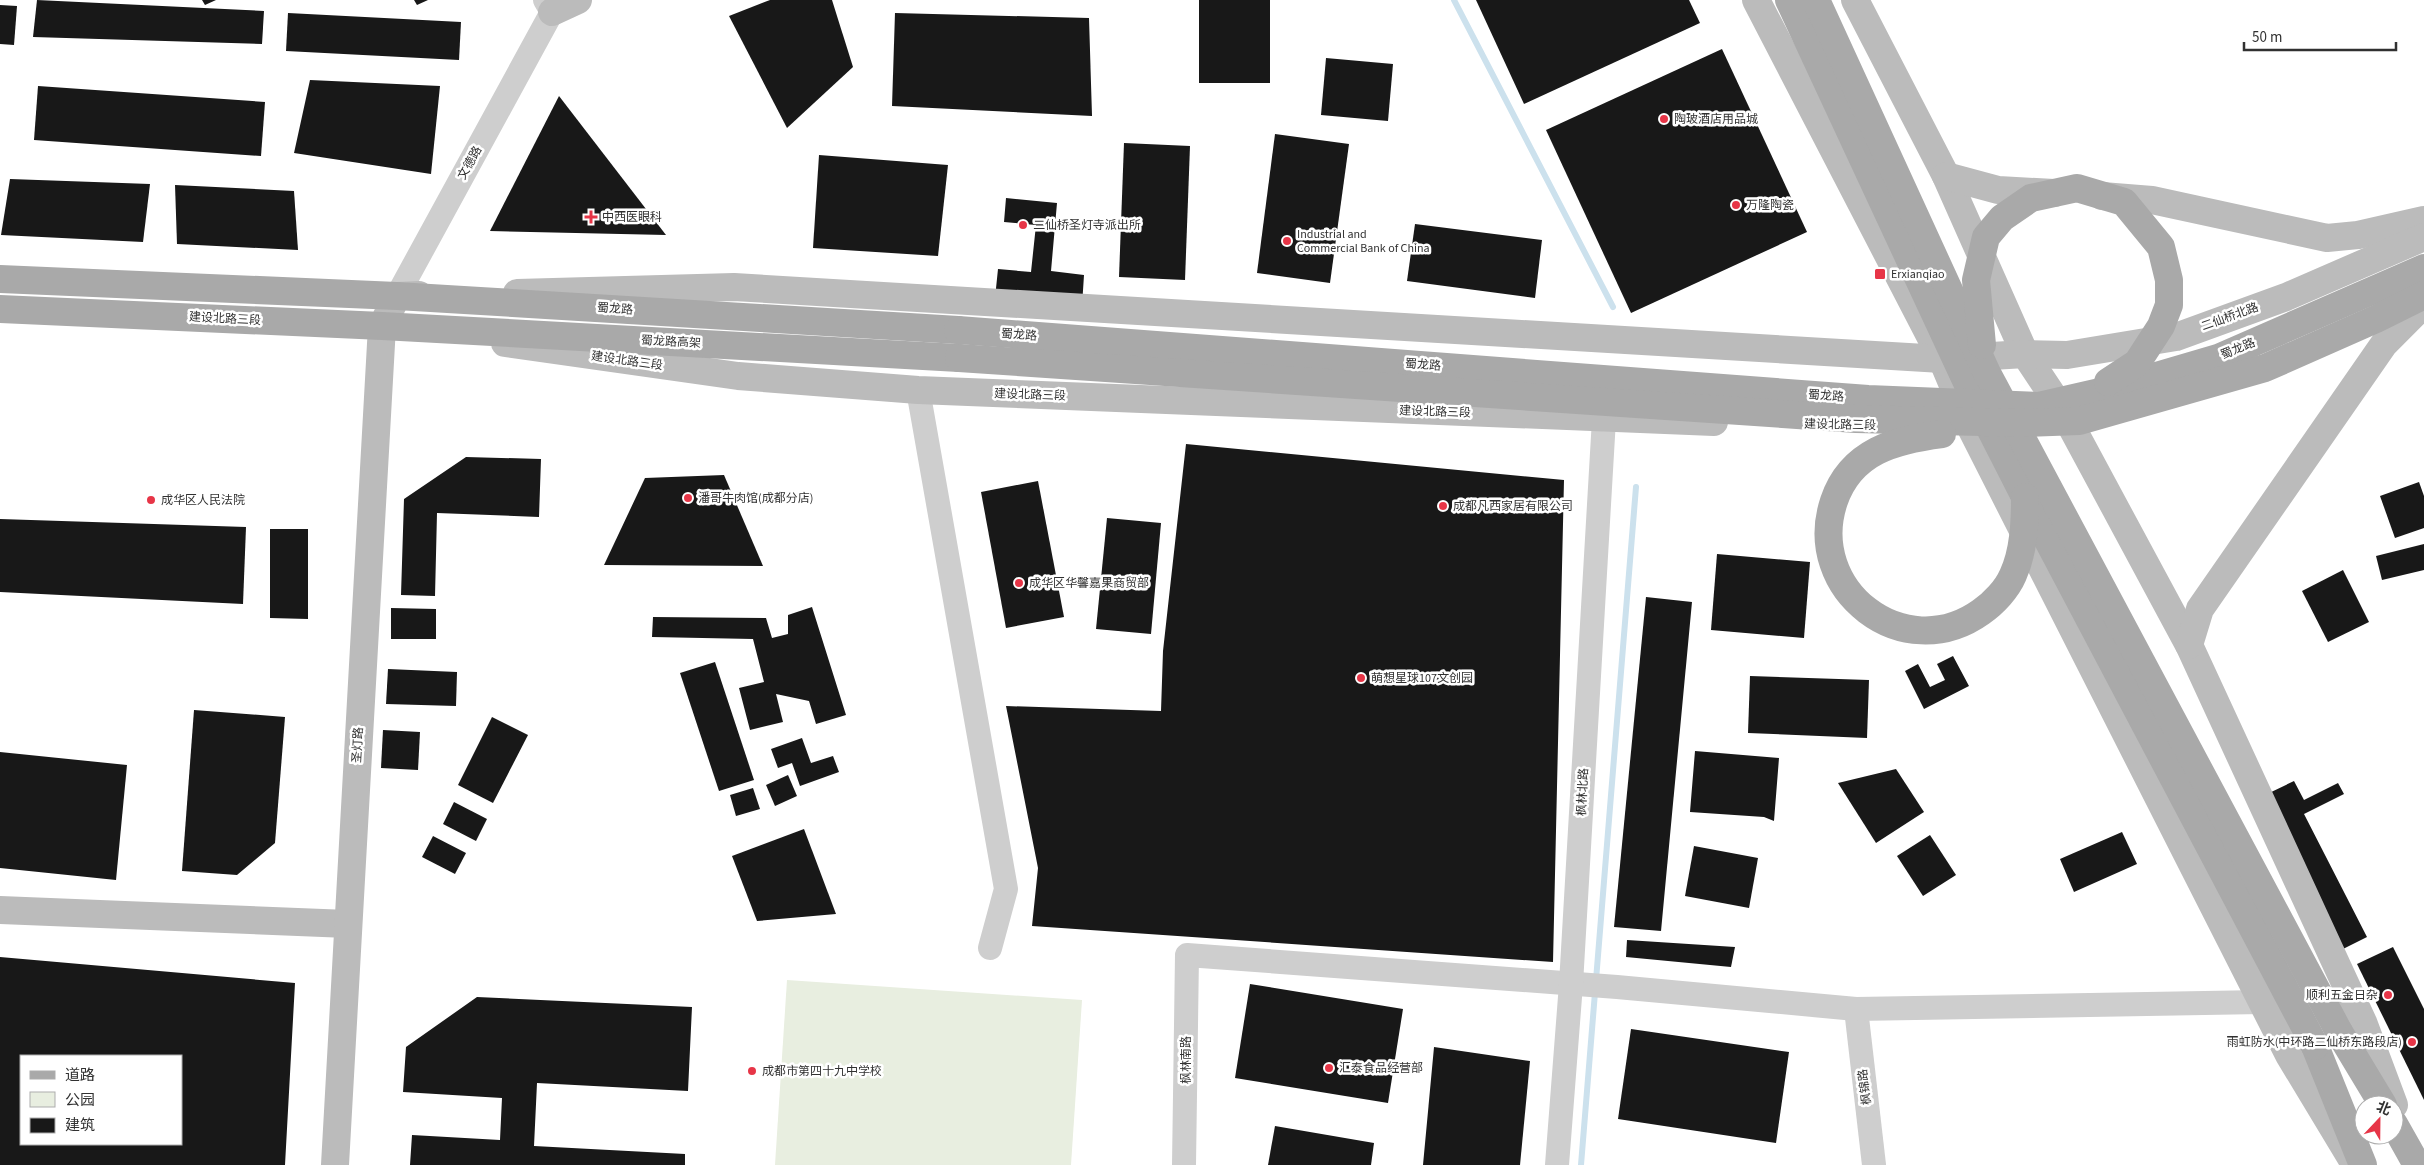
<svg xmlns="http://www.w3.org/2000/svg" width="2424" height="1165" font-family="'Source Sans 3','Noto Sans SC',sans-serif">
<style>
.green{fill:#e8eee0}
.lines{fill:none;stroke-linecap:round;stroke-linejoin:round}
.stream{stroke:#cce1ed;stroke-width:6}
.building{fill:#181818;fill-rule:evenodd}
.street{stroke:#cecece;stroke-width:24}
.secondary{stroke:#bbb;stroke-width:28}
.primary{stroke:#a9a9a9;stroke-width:28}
.primary-bridge{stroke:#a9a9a9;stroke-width:28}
.poi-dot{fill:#e73547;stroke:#fff;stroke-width:2}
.labels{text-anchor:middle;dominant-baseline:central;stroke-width:5;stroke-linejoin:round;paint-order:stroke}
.poi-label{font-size:12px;fill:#313131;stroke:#fff;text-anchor:start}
.street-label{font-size:12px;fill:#313131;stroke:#fff}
</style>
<rect width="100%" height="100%" fill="#fff"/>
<polygon class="green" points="787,980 1082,1000 1071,1165 775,1165"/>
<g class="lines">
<g class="stream">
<polyline points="1454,0 1613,307"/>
<polyline points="1581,1165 1636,487"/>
</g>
</g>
<g class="building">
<polygon points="37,0 264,11 262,44 33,37"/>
<polygon points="202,0 216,0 205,5"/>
<polygon points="414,0 428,0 417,5"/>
<polygon points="770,0 832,0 853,67 787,128 729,16"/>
<rect x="1199" y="0" width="71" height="83"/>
<polygon points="1476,0 1689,0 1700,23 1524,104"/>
<polygon points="0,5 17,6 14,45 0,44"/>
<polygon points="288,13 461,22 459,60 286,51"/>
<polygon points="895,13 1089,18 1092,116 892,106"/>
<polygon points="1722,49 1807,232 1631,313 1546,130"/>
<polygon points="1326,58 1393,64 1388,121 1321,115"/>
<polygon points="310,80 440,86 431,174 294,153"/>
<polygon points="38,86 265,102 261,156 34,140"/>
<polygon points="559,96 666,235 490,231"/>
<polygon points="1275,134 1349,144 1330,283 1257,273"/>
<polygon points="1124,143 1190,146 1185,280 1119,277"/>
<polygon points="819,155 948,165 938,256 813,248"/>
<polygon points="10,179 150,184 143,242 1,235"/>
<polygon points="175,185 294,191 298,250 177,244"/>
<polygon points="1006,198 1057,203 1051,271 1084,275 1082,306 995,298 998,269 1031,272 1036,225 1004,222"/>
<polygon points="1415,224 1542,240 1535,298 1407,281"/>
<polygon points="1186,444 1564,480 1553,962 1032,926 1038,868 1006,706 1161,711 1163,651"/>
<polygon points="466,457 541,459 539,517 437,513 435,596 401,595 404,499"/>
<polygon points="724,475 763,566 604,565 645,478"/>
<polygon points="1038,481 1064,617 1006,628 981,492"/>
<polygon points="2419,482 2424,496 2424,528 2395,538 2380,496"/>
<polygon points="1107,518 1161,523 1151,634 1096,629"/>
<polygon points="0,519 246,527 243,604 0,592"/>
<polygon points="270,529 308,529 308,619 270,618"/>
<polygon points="2424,544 2424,570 2382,580 2376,556"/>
<polygon points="1717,554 1810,562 1804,638 1711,630"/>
<polygon points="2343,570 2369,622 2328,642 2302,591"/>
<polygon points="1646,597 1692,602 1661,931 1614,927"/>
<polygon points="812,607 846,715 816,724 809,701 776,694 783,722 750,730 739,688 764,682 753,639 652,637 653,617 766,618 772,638 788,634 788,615"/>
<polygon points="391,608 436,609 436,639 391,639"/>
<polygon points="1953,656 1969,686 1924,709 1905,671 1918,664 1930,687 1945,680 1937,664"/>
<polygon points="715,662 754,780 719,791 680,673"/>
<polygon points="388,669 457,672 456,706 386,704"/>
<polygon points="1750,676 1869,680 1867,738 1748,733"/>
<polygon points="194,710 285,717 275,843 237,875 182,871"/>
<polygon points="492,717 528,735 493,803 458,785"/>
<polygon points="383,730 420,732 418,770 381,768"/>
<polygon points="802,738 811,763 833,756 839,772 800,786 792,763 778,768 771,749"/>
<polygon points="1695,751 1779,758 1774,821 1764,817 1690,812"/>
<polygon points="0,752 127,765 116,880 0,868"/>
<polygon points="1896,769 1924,812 1876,843 1838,783"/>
<polygon points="788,775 797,796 775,806 766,785"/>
<polygon points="2294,781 2304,800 2338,783 2344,794 2304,814 2367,937 2343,949 2265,795"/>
<polygon points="753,788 760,809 736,816 730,795"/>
<polygon points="454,802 487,819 476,841 443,824"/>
<polygon points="804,829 836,914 757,921 732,856"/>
<polygon points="2122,832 2137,864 2074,892 2060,859"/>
<polygon points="1930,835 1956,875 1923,896 1897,856"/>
<polygon points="433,836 466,853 455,874 422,857"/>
<polygon points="1694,846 1758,858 1749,908 1685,896"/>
<polygon points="1627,940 1735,947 1731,967 1626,957"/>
<polygon points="2393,947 2424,1009 2424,1100 2357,964"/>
<path d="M0 957 295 983 285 1165H0ZM21 1056H181V1144H21Z"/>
<polygon points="1250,984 1403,1009 1388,1103 1235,1078"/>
<polygon points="477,997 692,1007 688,1091 537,1083 534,1146 685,1154 685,1165 410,1165 412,1135 500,1140 502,1098 403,1092 406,1047"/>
<polygon points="1631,1029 1789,1052 1776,1143 1618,1119"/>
<polygon points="1434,1047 1530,1061 1520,1165 1423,1165"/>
<polygon points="1275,1126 1374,1143 1371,1165 1268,1165"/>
</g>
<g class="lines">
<g class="street">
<polyline points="397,296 552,12 545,0"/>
<polyline points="918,390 1006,889 990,948"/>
<polyline points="1856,1009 1874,1165"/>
<polyline points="1184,1165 1187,955 1617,987 1856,1009 2262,1002"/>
<polyline points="1557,1165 1571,984 1604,419"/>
</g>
<g class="secondary">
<polyline points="1756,0 1942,359 1971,428 2289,1055 2353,1161"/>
<polyline points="1855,0 1946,176 2025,354 2063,411 2189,645 2363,1022 2394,1105"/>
<polyline points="552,12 578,0"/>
<polyline points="1946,176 1998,190 2054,193"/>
<polyline points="2102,196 2152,200 2327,238 2358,235 2424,220"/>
<polyline points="517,293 734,287 1942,359 2025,354 2067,355 2176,337 2286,297 2424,237"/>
<polyline points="505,343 738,376 918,390 1714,422"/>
<polyline points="2189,645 2200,609 2384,344 2424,304"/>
<polyline points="0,910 348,924"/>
<polyline points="335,1165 382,326 397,296 419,295"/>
</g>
<g class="primary">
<polyline points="0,279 397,296 958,330"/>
<polyline points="0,309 382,326 959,358"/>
<polyline points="2339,1032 2383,1105"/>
<polyline points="2315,1046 2363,1165"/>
<polyline points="2394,1124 2417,1165"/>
</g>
<g class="primary-bridge">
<polyline points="1789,0 1971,391 2025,497 2315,1046"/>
<polyline points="1816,0 1987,373 2339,1032"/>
<polyline points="958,330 1868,399 2039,406 2109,390 2218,358 2424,268"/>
<polyline points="1982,345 1976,280 1986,237 2002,218 2031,198 2077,188 2124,202 2161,247 2169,280 2169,305 2161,326 2137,363 2108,382"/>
<polyline points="959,358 1856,419 2023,423 2079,421 2265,368 2376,319 2424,295"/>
<path d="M1942 434C1895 440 1851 451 1834 501 1804 590 1904 667 1981 612 1994 603 2007 589 2013 575 2024 551 2025 522 2025 497"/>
</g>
</g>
<g class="poi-dot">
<circle cx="1664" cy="119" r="5"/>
<circle cx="1736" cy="205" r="5"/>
<path d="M588.5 209.5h5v5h5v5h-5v5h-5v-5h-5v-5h5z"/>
<circle cx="1023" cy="225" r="5"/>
<circle cx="1287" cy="241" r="5"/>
<rect x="1874" y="268" width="12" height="12" rx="2.5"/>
<circle cx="688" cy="498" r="5"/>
<circle cx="151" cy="500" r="5"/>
<circle cx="1443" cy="506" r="5"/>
<circle cx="1019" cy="583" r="5"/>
<circle cx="1361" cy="678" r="5"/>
<circle cx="2388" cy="995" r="5"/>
<circle cx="2412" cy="1042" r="5"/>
<circle cx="1329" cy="1068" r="5"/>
<circle cx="752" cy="1071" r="5"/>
</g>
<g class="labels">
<g class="poi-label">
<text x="1674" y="119">陶玻酒店用品城</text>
<text x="1746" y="205">万隆陶瓷</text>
<text x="602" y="217">中西医眼科</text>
<text x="1033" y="225">二仙桥圣灯寺派出所</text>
<text x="1297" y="234">Industrial and<tspan x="1297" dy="14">Commercial Bank of China</tspan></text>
<text x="1891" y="274">Erxianqiao</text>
<text x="698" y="498">潘哥牛肉馆(成都分店)</text>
<text x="161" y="500">成华区人民法院</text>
<text x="1453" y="506">成都凡西家居有限公司</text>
<text x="1029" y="583">成华区华馨嘉果商贸部</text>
<text x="1371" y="678">萌想星球107文创园</text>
<text x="2378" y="995" text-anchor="end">顺利五金日杂</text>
<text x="2402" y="1042" text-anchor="end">雨虹防水(中环路二仙桥东路段店)</text>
<text x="1339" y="1068">汇泰食品经营部</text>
<text x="762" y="1071">成都市第四十九中学校</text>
</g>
<g class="street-label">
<text transform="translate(470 163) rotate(-61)">文德路</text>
<text transform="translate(615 309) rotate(4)">蜀龙路</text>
<text transform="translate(2230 317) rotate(-20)">二仙桥北路</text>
<text transform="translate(225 319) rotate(3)">建设北路三段</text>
<text transform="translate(1019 335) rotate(4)">蜀龙路</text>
<text transform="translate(671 342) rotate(3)">蜀龙路高架</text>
<text transform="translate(2238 349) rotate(-23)">蜀龙路</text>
<text transform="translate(627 361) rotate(8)">建设北路三段</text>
<text transform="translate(1423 365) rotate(4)">蜀龙路</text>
<text transform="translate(1030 395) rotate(2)">建设北路三段</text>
<text transform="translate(1826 396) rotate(4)">蜀龙路</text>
<text transform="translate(1435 412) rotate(2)">建设北路三段</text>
<text transform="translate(1840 425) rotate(1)">建设北路三段</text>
<text transform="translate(358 745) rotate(-87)">圣灯路</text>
<text transform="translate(1583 792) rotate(-87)">枫林北路</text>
<text transform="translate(1186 1060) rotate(-90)">枫林南路</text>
<text transform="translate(1865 1087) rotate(-97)">枫锦路</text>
</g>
</g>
<rect x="20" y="1055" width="162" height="90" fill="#ffffff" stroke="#adadad"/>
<rect x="30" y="1071" width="25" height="8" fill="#a9a9a9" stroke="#adadad"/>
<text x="65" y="1080" font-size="15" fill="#313131">道路</text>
<rect x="30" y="1092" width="25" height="15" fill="#e8eee0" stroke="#adadad"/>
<text x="65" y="1105" font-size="15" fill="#313131">公园</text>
<rect x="30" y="1118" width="25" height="15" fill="#181818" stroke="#adadad"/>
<text x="65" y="1130" font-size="15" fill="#313131">建筑</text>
<g transform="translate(2379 1120) rotate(22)"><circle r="24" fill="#ffffff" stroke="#adadad"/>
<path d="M0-4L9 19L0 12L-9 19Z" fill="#e73547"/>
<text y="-8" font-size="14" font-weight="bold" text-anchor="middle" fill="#313131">北</text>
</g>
<path d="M2244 42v8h152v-8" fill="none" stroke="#313131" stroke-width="2.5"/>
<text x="2252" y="42" font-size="15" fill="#313131" stroke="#ffffff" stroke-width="4" paint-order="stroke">50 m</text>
</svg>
